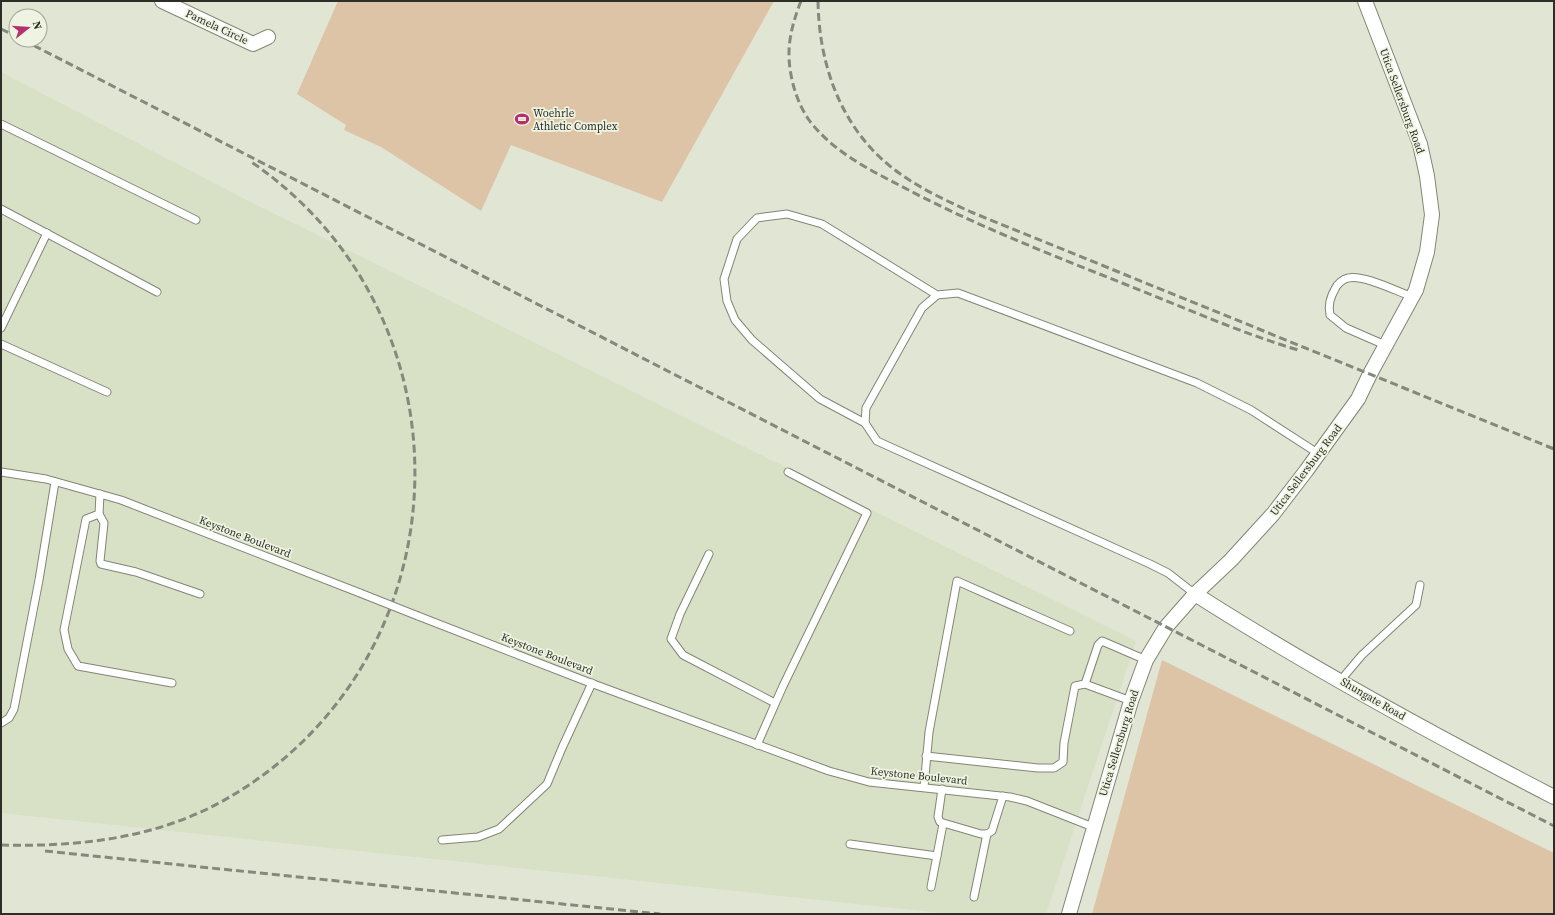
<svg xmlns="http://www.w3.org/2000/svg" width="1555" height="915" font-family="'Source Serif 4',serif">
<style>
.built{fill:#d8e0c6}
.green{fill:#ddc4a7}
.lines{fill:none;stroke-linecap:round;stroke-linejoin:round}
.lane-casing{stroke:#818675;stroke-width:9}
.street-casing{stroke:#818675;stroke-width:16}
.lane{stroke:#fff;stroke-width:7}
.street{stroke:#fff;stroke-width:14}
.rail{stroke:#85887c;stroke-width:3;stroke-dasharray:8 4;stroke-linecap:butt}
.lane-bridge-casing{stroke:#818675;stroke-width:9;stroke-linecap:butt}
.lane-bridge{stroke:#fff;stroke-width:7}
.labels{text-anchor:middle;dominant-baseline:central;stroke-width:3.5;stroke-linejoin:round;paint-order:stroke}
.street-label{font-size:11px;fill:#2c2e27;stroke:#eef4e1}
.poi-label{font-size:11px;fill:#2c2e27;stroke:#eef4e1;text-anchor:start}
</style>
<rect width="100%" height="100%" fill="#e1e6d4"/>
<polygon class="built" points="1,72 241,197 1136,641 1046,914 951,914 1,813"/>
<g class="green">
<polygon points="338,1 774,1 662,202 511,145 481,211 381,147 344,130 346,125 297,94"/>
<polygon points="1162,660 1554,853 1554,914 1092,914"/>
</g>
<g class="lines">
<defs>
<g id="lane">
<polyline points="1,124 196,220"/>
<polyline points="1,209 157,292"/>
<polyline points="1,328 47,233"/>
<polyline points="1,344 107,392"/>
<path d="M1385 345 1346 328 1330 315C1328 305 1330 298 1335 289 1337 284 1343 279 1348 278 1363 274 1398 292 1413 297"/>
<polyline points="865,423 820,399 752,340 735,320 727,301 724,279 737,239 757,218 787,214 822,224 937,295"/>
<polyline points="1,472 46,479 121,500 360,593"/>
<polyline points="100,494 99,514 86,519 64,630 68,649 78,666 172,683"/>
<polyline points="99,514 104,523 100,561 101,564 136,572 200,594"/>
<polyline points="709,554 680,614 671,639 683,655 775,703"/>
<polyline points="1195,594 1168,573 1150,564 877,441 865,423 866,408 922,308 937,295 958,293 1197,383 1251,410 1319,454"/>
<polyline points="418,616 588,682 829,771 869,782 1010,797 1027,801 1093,827"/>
<polyline points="1340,681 1362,655 1416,605 1420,585"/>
<polyline points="1085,684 1098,645 1102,641 1146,660"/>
<polyline points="1,723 9,718 14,709 39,580 55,482"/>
<polyline points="757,745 783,686 867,513 788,472"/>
<polyline points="926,756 1038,768 1054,768 1063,762 1064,743 1075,686 1085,684 1131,701"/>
<polyline points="924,787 929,732 957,581 1070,631"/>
<polyline points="942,789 938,817 940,822 981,834 987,834 992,831 1003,796"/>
<polyline points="442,840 478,837 499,829 547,784 562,748 592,683"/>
<polyline points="850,844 937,856"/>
<polyline points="931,887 943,824"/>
<polyline points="974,897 987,834"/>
</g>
<g id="street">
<polyline points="162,1 253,44 268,37"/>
<path d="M1195 594C1311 668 1432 734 1554 797"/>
<polyline points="1069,914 1131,701 1146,660 1166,627 1195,594 1231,560 1273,514 1306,471 1358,399 1370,374 1416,290 1427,252 1432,215 1427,176 1420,144 1365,1"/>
</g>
</defs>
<use href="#lane" class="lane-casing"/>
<use href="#street" class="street-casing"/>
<use href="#lane" class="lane"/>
<use href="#street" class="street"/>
<g class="rail">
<path d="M801 1C796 14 792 26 790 40 786 65 794 99 809 120 832 151 868 169 901 186 972 224 1047 253 1122 283 1181 306 1238 332 1298 350"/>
<path d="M818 1C819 68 843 133 899 173 921 189 947 201 971 212L1554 449"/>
<polyline points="1,29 16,36"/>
<polyline points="23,40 1554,826"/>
<path d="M1 845C76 847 152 839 219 803 467 668 482 319 250 161"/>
<polyline points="45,851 660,914"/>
</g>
<defs>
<polyline id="lane-bridge" points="360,593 418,616"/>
</defs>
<use href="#lane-bridge" class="lane-bridge-casing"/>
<use href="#lane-bridge" class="lane-bridge"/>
</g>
<defs>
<symbol id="stadium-bare" viewBox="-9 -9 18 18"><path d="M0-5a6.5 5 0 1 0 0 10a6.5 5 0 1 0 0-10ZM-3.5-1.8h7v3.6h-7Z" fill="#b72f70" stroke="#eef4e1" stroke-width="2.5" paint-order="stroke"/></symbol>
</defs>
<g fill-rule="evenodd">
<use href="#stadium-bare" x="512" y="109" width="20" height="20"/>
</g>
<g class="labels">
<g class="street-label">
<text transform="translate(217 27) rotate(25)">Pamela Circle</text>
<text transform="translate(1402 101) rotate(70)">Utica Sellersburg Road</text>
<text transform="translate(1306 470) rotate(-53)">Utica Sellersburg Road</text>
<text transform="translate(245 537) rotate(21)">Keystone Boulevard</text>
<text transform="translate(547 654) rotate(21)">Keystone Boulevard</text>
<text transform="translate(1373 699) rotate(30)">Shungate Road</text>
<text transform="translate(1119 743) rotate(-73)">Utica Sellersburg Road</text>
<text transform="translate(919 776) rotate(6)">Keystone Boulevard</text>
</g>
<g class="poi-label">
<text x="533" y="113">Woehrle<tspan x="533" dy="13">Athletic Complex</tspan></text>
</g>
</g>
<rect width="1555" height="915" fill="none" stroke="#2c2e27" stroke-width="4"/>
<g transform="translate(28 28) rotate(73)"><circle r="19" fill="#eef4e1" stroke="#a0a597"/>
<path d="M0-3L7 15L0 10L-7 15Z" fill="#b72f70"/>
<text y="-6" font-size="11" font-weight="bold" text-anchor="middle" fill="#2c2e27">N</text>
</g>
</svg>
